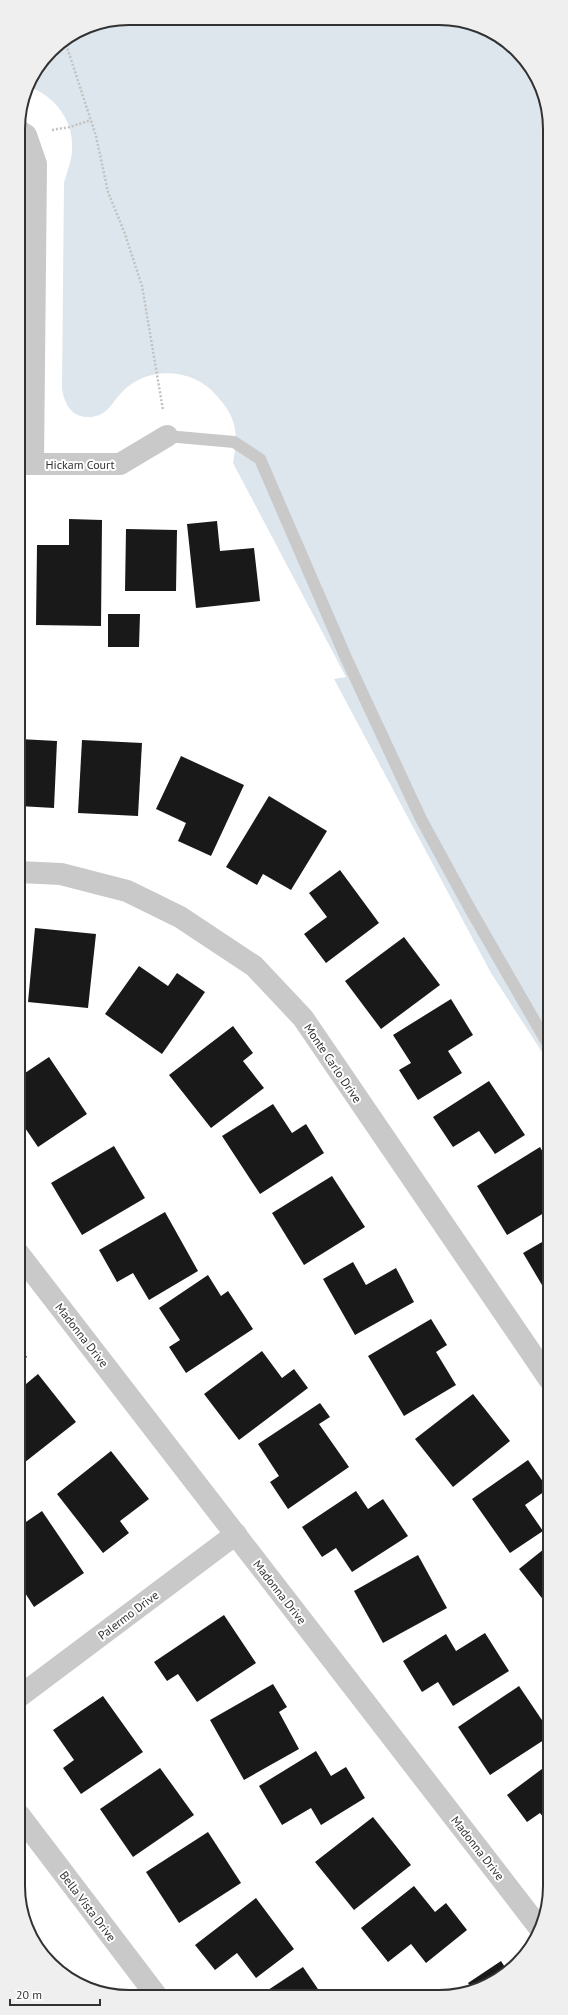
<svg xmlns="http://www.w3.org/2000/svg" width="568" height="2015" font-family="'PT Sans',sans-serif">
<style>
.green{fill:#dde6ec}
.building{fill:#191919}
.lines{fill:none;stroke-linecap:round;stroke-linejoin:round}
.path{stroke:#c2c2c2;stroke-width:2.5;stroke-dasharray:2 2;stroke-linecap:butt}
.lane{stroke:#c9c9c9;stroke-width:12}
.street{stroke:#c9c9c9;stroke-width:22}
.labels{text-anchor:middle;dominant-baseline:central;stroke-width:4;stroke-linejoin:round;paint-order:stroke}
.street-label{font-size:12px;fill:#323232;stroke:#fff}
.rim{fill:none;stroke:#323232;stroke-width:2}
</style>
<rect width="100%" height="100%" fill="#fff"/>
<path class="green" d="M129 18 461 20 518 51 548 107 549 1063 491 973 334 679 346 677 233 463C238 433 238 420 217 396 194 368 148 365 122 392 112 402 108 416 90 417 72 418 64 404 62 388L64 183C67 171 72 161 72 149 74 120 54 95 27 86L51 50 86 26Z"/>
<g class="building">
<polygon points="69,519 102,520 101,626 36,625 37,545 69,545"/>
<polygon points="217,521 220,551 254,548 260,601 196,608 187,524"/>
<polygon points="126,529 177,530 176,591 125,591"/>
<polygon points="108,614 140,614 139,647 108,647"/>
<polygon points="19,739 57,741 54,808 19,806"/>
<polygon points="82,740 142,743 138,816 78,813"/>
<polygon points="181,756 244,785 211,856 178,841 186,823 156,809"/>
<polygon points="269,796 327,831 291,890 263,874 257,885 226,867"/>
<polygon points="340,870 379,923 326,963 304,934 327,917 309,893"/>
<polygon points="35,928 96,934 88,1008 28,1002"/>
<polygon points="404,937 440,985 381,1029 345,981"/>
<polygon points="139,966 168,986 177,973 205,992 162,1054 105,1014"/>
<polygon points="451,999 473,1035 448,1051 462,1073 418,1100 399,1070 411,1063 393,1035"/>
<polygon points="233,1026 253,1053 243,1061 264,1088 211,1128 169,1075"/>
<polygon points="49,1057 87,1114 38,1147 19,1119 19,1077"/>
<polygon points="489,1081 525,1135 495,1154 479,1131 453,1147 433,1117"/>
<polygon points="273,1104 292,1133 306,1124 324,1153 260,1194 222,1136"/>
<polygon points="114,1146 145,1198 82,1235 51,1183"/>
<polygon points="540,1147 549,1163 549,1210 507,1235 477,1186"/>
<polygon points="332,1176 365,1227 304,1265 272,1213"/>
<polygon points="165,1212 198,1271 149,1300 133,1273 117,1282 99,1250"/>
<polygon points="549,1238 549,1281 542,1285 523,1253"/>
<polygon points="353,1262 366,1285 396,1268 414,1302 355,1335 323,1279"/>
<polygon points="208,1275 221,1296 228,1291 253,1329 186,1373 169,1347 180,1340 159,1308"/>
<polygon points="431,1319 447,1345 436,1352 456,1385 404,1416 368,1356"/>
<polygon points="19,1346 27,1357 20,1362 20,1358"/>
<polygon points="262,1351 282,1378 294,1369 308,1388 239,1440 204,1394"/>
<polygon points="38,1374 76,1422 20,1466 20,1389"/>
<polygon points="473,1394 510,1441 453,1487 415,1439"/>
<polygon points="320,1403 330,1417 319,1424 349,1467 288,1509 270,1482 279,1476 258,1444"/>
<polygon points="111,1451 149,1499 120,1521 129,1533 103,1553 57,1494"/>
<polygon points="528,1460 548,1489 525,1505 543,1531 510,1553 472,1499"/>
<polygon points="356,1491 368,1509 383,1499 408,1536 352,1572 336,1548 322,1557 302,1527"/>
<polygon points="42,1511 84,1573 34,1607 20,1585 20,1526"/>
<polygon points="549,1545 549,1607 519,1569"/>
<polygon points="418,1555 447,1608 383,1643 354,1591"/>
<polygon points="224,1615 256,1663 197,1702 178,1674 167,1681 154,1662"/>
<polygon points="485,1633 509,1671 453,1706 438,1682 422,1692 403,1661 446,1634 456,1651"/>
<polygon points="273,1684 287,1707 279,1712 299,1749 244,1780 210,1720"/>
<polygon points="519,1686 550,1732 550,1736 490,1775 458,1727"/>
<polygon points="103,1696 143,1752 81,1794 63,1768 74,1760 53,1730"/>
<polygon points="316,1751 331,1776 346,1767 365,1798 321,1825 311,1808 282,1825 259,1786"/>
<polygon points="550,1763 550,1826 540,1813 527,1822 507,1795"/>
<polygon points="160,1768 194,1815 133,1857 100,1809"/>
<polygon points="373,1817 411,1865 354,1910 315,1862"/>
<polygon points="208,1832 241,1883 179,1923 146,1872"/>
<polygon points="414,1886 435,1912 446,1903 467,1930 426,1963 411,1944 388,1962 361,1928"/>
<polygon points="256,1898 294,1949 256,1978 237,1953 215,1970 195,1945"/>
<polygon points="501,1961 508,1972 494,1982 473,1990 468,1983"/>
<polygon points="303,1967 322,1995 267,1995 265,1992"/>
</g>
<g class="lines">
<g class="path">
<polyline points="65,41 96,136 108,192 125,234 142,286 163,410"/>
<polyline points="52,130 70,127 91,120"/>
</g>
<polyline class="lane" points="167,436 234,442 260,459 347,660 421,819 469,907 549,1046"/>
<g class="street">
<polyline points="18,130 26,135 36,164 33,464 19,464"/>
<polyline points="33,464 120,464 167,436"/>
<polyline points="19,872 61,874 127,891 180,917 254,966 303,1018 549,1379"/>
<polyline points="19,1254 541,1930"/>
<polyline points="20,1696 236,1534"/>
<polyline points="20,1816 156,1995"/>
</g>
</g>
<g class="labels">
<g class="street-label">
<text x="80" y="464">Hickam Court</text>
<text transform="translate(333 1063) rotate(56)">Monte Carlo Drive</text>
<text transform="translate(82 1335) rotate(52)">Madonna Drive</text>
<text transform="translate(280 1592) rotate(52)">Madonna Drive</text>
<text transform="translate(128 1615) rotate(-37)">Palermo Drive</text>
<text transform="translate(478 1848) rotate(52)">Madonna Drive</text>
<text transform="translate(88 1906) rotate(53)">Bella Vista Drive</text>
</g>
</g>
<path d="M0 0H568V2015H0ZM129 25H439A104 104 0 0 1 543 129V1886A104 104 0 0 1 439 1990H129A104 104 0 0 1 25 1886V129A104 104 0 0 1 129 25Z" fill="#efefef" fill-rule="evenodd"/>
<path class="rim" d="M129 25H439A104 104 0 0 1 543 129V1886A104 104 0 0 1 439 1990H129A104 104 0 0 1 25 1886V129A104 104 0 0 1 129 25Z"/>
<path d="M10 1999v6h90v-6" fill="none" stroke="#323232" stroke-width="2"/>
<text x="16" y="1999" font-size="12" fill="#323232" stroke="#ffffff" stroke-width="3" paint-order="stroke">20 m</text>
</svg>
